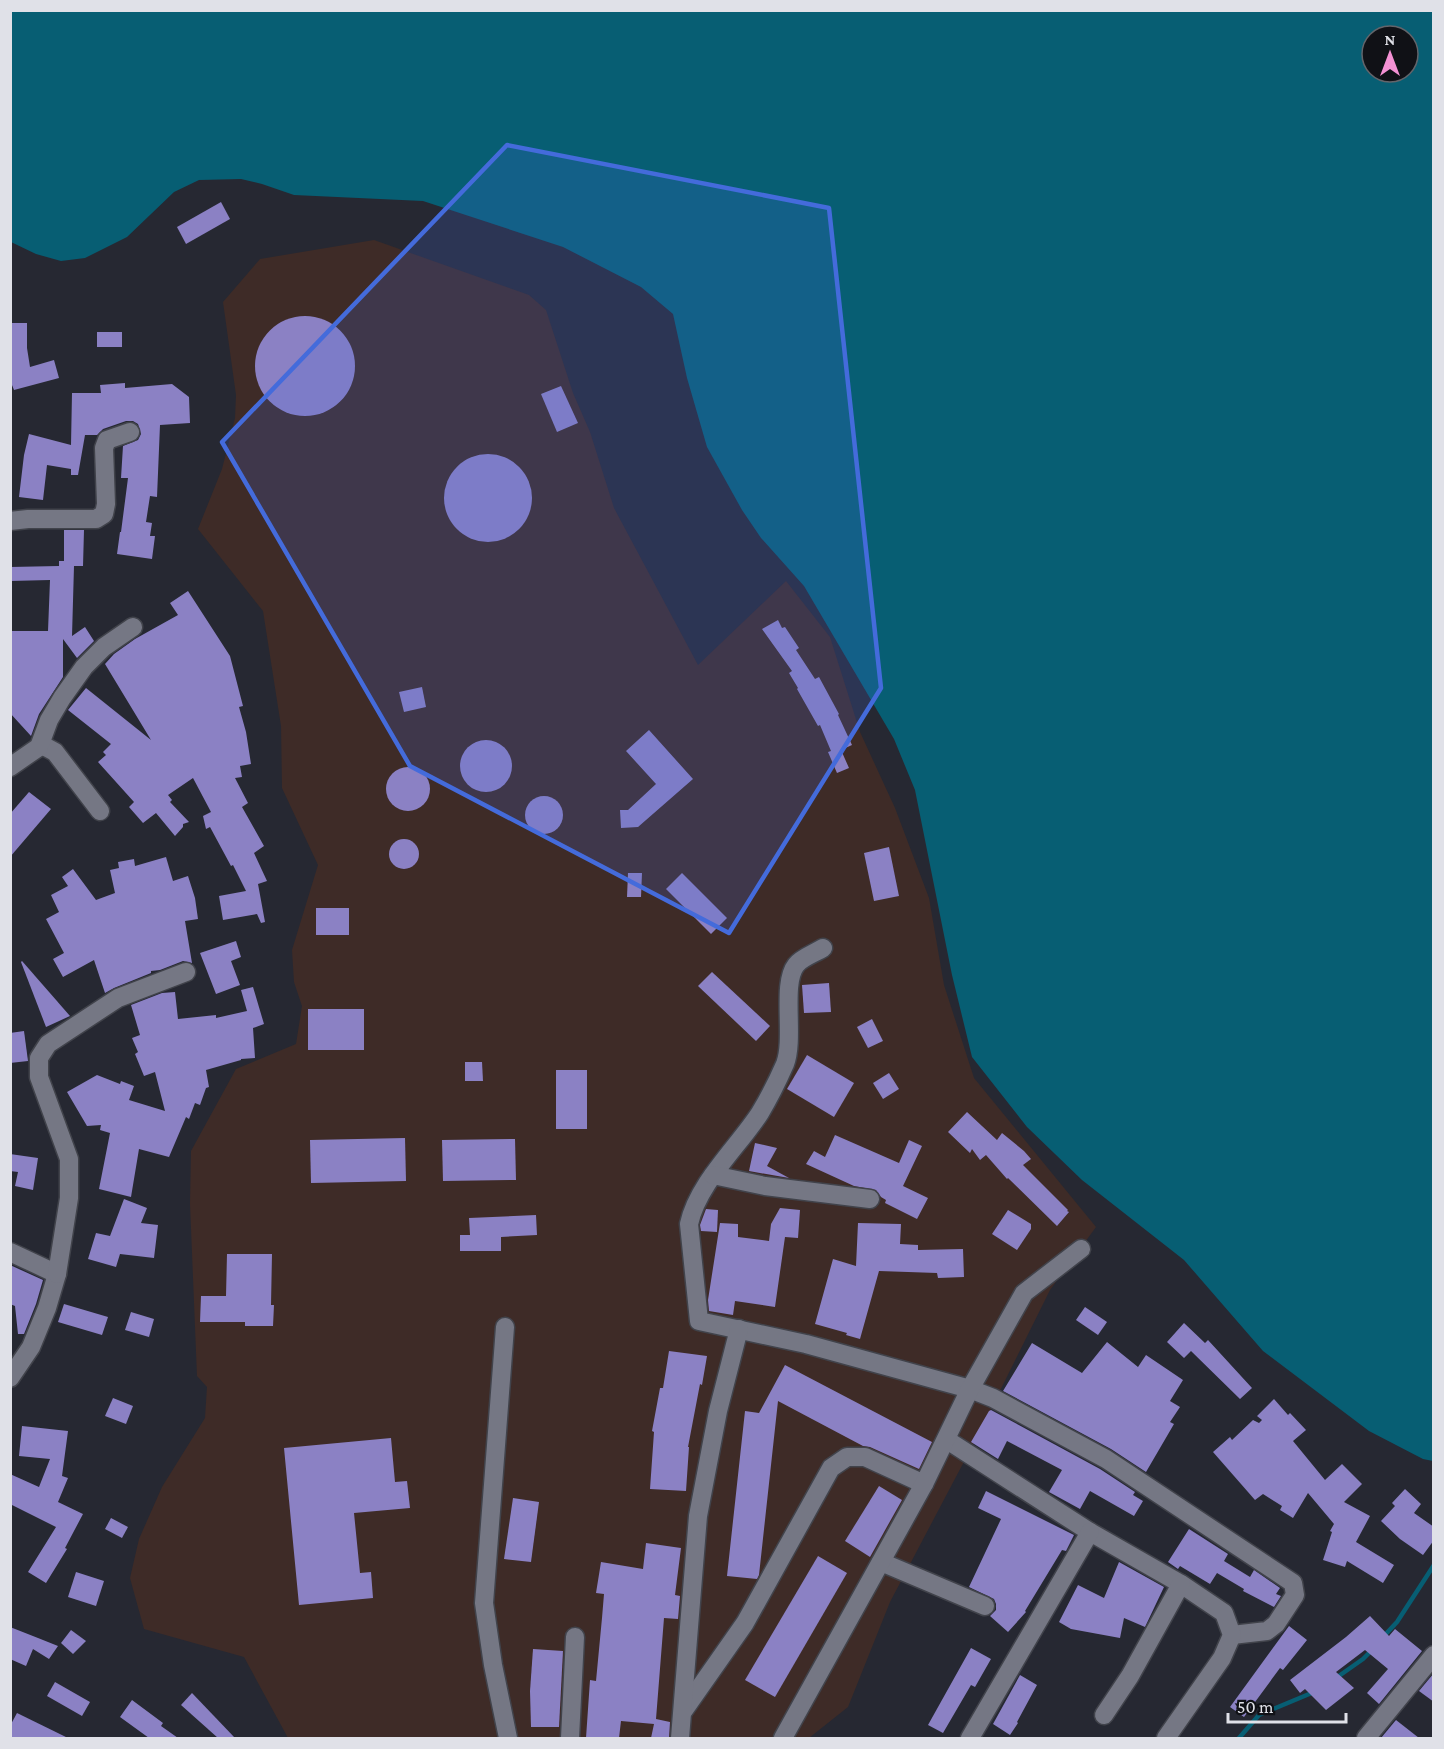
<svg xmlns="http://www.w3.org/2000/svg" width="1444" height="1749" font-family="'Crimson Pro',serif">
<style>
.industrial{fill:#3e2b27}
.water{fill:#075e73;fill-rule:evenodd}
.lines{fill:none;stroke-linecap:round;stroke-linejoin:round}
.stream{stroke:#075e73;stroke-width:4.5}
.building{fill:#8b81c4}
.minor-casing{stroke:#41434b;stroke-width:21}
.minor{stroke:#757784;stroke-width:18}
.marked{fill:#446bdb;fill-opacity:0.2;stroke:#446bdb;stroke-width:4.5;stroke-linejoin:round}
</style>
<rect width="100%" height="100%" fill="#262832"/>
<polygon class="industrial" points="374,240 529,295 546,310 573,393 590,432 614,508 698,665 786,581 830,637 860,732 895,808 929,898 944,985 974,1078 1096,1227 1050,1290 977,1437 890,1602 848,1707 809,1738 288,1738 244,1657 144,1629 130,1578 139,1539 162,1487 205,1418 207,1387 197,1376 190,1204 191,1151 236,1069 296,1044 302,1006 294,982 292,950 318,865 282,788 281,726 263,611 198,529 222,469 235,418 236,395 223,302 260,259"/>
<path class="water" d="M10 11H1433V1461L1423 1459 1369 1431 1263 1351 1184 1260 1082 1180 1027 1127 972 1057 952 975 915 790 894 739 804 586 761 538 742 510 707 447 687 378 673 314 641 287 563 247 423 201 294 195 262 184 241 179 199 180 174 192 127 237 85 258 61 261 36 254 11 242ZM1372 36H1408V72H1372Z"/>
<g class="lines">
<g class="stream">
<polyline points="1383,1637 1397,1622 1434,1565"/>
<polyline points="1336,1678 1363,1659 1372,1650"/>
<polyline points="1239,1738 1259,1715 1314,1692"/>
</g>
</g>
<g class="building">
<polygon points="221,202 230,219 186,244 177,227"/>
<circle cx="305" cy="366" r="50"/>
<polygon points="10,323 27,323 27,348 30,367 54,360 59,378 14,390 10,380"/>
<rect x="97" y="332" width="25" height="15"/>
<polygon points="125,383 125,388 172,384 189,397 190,423 160,425 157,497 150,496 146,522 152,523 150,536 155,536 152,559 117,554 120,532 121,532 128,478 121,478 123,446 138,440 141,434 138,424 133,421 126,421 103,429 97,435 85,435 78,475 71,475 71,469 47,465 43,500 19,497 24,455 29,434 71,445 72,393 101,393 100,385"/>
<polygon points="561,386 578,423 557,432 541,394"/>
<circle cx="488" cy="498" r="44"/>
<polygon points="64,530 84,530 83,566 74,566 72,636 85,627 94,641 77,658 63,639 63,677 39,714 31,736 10,713 10,631 48,631 50,580 10,581 10,567 59,566 59,561 64,561"/>
<polygon points="188,591 230,656 243,706 239,707 246,732 251,764 240,766 242,777 235,778 248,803 242,807 264,846 254,853 267,881 258,884 265,922 261,923 257,914 223,920 219,896 246,891 233,865 231,866 210,827 206,829 203,816 211,812 193,778 168,795 172,800 170,802 189,822 183,824 183,827 175,836 156,813 143,823 129,807 134,802 98,762 106,755 103,752 111,744 68,710 86,688 151,740 105,664 114,654 135,639 178,615 170,603"/>
<polygon points="778,620 782,628 785,627 799,648 796,650 815,679 819,677 839,714 838,715 852,745 841,750 849,768 837,773 828,752 831,751 820,725 818,726 797,689 798,688 789,673 792,671 762,629"/>
<polygon points="422,687 426,707 404,712 399,692"/>
<polygon points="649,730 693,779 638,827 621,828 620,810 628,810 656,784 626,751"/>
<circle cx="486" cy="766" r="26"/>
<circle cx="408" cy="789" r="22"/>
<polygon points="29,792 51,809 10,857 10,814"/>
<circle cx="544" cy="815" r="19"/>
<circle cx="404" cy="854" r="15"/>
<polygon points="889,847 899,896 874,901 864,853"/>
<polygon points="166,857 173,881 188,876 195,898 198,919 185,921 192,963 183,961 160,970 151,971 151,973 114,988 105,993 94,960 63,977 53,959 64,953 46,919 59,912 51,895 68,886 62,877 73,869 96,900 115,893 110,870 119,868 118,862 134,859 135,866"/>
<polygon points="628,873 642,873 641,897 627,897"/>
<polygon points="682,873 727,918 711,934 666,889"/>
<rect x="316" y="908" width="33" height="27"/>
<polygon points="236,941 241,957 231,961 240,985 216,994 200,953"/>
<polygon points="22,961 70,1016 46,1027 21,962"/>
<polygon points="712,972 770,1026 756,1041 698,986"/>
<polygon points="829,983 831,1012 804,1013 802,985"/>
<polygon points="253,987 264,1024 253,1028 255,1058 241,1059 241,1060 206,1070 209,1087 206,1088 200,1105 195,1103 189,1119 186,1117 169,1157 139,1149 131,1197 99,1189 110,1133 100,1130 101,1125 87,1126 67,1092 97,1075 120,1084 121,1081 134,1086 129,1100 165,1111 155,1072 144,1076 135,1054 138,1052 132,1038 140,1035 131,1005 162,993 175,992 178,1019 216,1015 216,1018 247,1011 241,990"/>
<rect x="308" y="1009" width="56" height="41"/>
<polygon points="872,1019 883,1041 868,1048 857,1027"/>
<polygon points="24,1031 28,1061 10,1063 10,1033"/>
<polygon points="807,1055 854,1083 834,1117 787,1089"/>
<polygon points="465,1062 482,1062 483,1081 465,1081"/>
<rect x="556" y="1070" width="31" height="59"/>
<polygon points="889,1073 899,1089 883,1099 873,1083"/>
<polygon points="967,1112 997,1140 1002,1133 1024,1151 1031,1159 1023,1165 1068,1210 1067,1211 1069,1212 1057,1226 1008,1178 1007,1179 986,1155 980,1160 972,1149 970,1153 948,1132"/>
<polygon points="835,1135 899,1163 909,1140 922,1146 903,1186 928,1198 917,1219 885,1203 886,1200 881,1197 876,1190 854,1186 806,1164 814,1151 825,1157"/>
<polygon points="405,1138 406,1181 311,1183 310,1140"/>
<polygon points="515,1139 516,1180 443,1181 442,1140"/>
<polygon points="755,1143 777,1148 767,1166 789,1178 749,1171"/>
<polygon points="10,1154 38,1158 33,1190 15,1186 18,1172 10,1171"/>
<polygon points="124,1199 147,1208 141,1223 158,1225 154,1258 120,1254 116,1267 88,1259 96,1233 110,1236"/>
<polygon points="780,1208 800,1210 798,1238 785,1237 775,1307 735,1301 733,1315 709,1311 708,1300 720,1223 738,1224 738,1237 769,1241 771,1224"/>
<polygon points="706,1209 718,1210 717,1232 701,1231 700,1225"/>
<polygon points="1008,1210 1031,1224 1031,1229 1017,1250 992,1234"/>
<polygon points="536,1215 537,1235 501,1237 501,1251 460,1251 460,1235 470,1235 469,1218"/>
<polygon points="858,1223 901,1224 900,1244 918,1245 918,1250 963,1249 964,1277 938,1278 937,1273 879,1271 860,1339 846,1335 847,1333 815,1324 833,1259 856,1266"/>
<polygon points="227,1254 272,1254 271,1305 274,1305 273,1326 245,1326 245,1322 200,1322 201,1296 226,1296"/>
<polygon points="10,1265 43,1280 36,1304 24,1334 18,1334 15,1306 10,1304"/>
<polygon points="64,1304 108,1317 102,1335 58,1322"/>
<polygon points="1085,1307 1107,1322 1098,1335 1076,1320"/>
<polygon points="131,1312 154,1319 149,1337 125,1330"/>
<polygon points="1184,1323 1205,1343 1208,1340 1252,1388 1240,1399 1191,1351 1184,1358 1167,1342"/>
<polygon points="1107,1342 1138,1367 1146,1355 1183,1380 1170,1401 1180,1407 1170,1422 1174,1424 1146,1472 1111,1449 1003,1391 1032,1343 1082,1373"/>
<polygon points="669,1351 707,1356 702,1385 700,1384 688,1447 689,1447 686,1491 650,1489 654,1432 652,1431 660,1388 663,1388"/>
<polygon points="785,1365 932,1442 919,1469 870,1447 863,1446 778,1401 759,1575 757,1579 727,1576 745,1411 759,1413"/>
<polygon points="113,1398 133,1406 126,1424 105,1416"/>
<polygon points="1274,1399 1288,1415 1290,1413 1306,1430 1293,1441 1325,1480 1342,1464 1362,1484 1344,1502 1370,1516 1356,1542 1394,1565 1383,1583 1347,1561 1345,1567 1323,1560 1332,1532 1330,1531 1334,1524 1308,1493 1293,1518 1280,1510 1282,1506 1263,1494 1255,1500 1213,1452 1230,1437 1232,1440 1253,1420 1259,1423 1262,1420 1257,1416"/>
<polygon points="991,1410 1100,1469 1135,1492 1133,1495 1143,1501 1134,1516 1090,1491 1080,1509 1049,1492 1062,1470 1007,1441 998,1459 971,1442 989,1411"/>
<polygon points="22,1426 68,1431 62,1476 68,1478 58,1502 83,1514 65,1548 67,1549 46,1583 28,1572 56,1527 10,1504 10,1474 39,1487 50,1459 19,1456"/>
<polygon points="391,1438 395,1482 407,1481 410,1508 354,1513 360,1573 371,1572 373,1598 299,1605 284,1448"/>
<polygon points="879,1486 902,1500 870,1557 845,1541"/>
<polygon points="1405,1489 1421,1504 1414,1513 1434,1527 1434,1540 1423,1555 1400,1539 1381,1521 1395,1506 1392,1503"/>
<polygon points="986,1491 1074,1535 1066,1551 1062,1550 1025,1611 1026,1612 1008,1632 990,1616 996,1610 996,1604 994,1599 969,1587 1001,1519 978,1508"/>
<polygon points="513,1498 539,1502 531,1562 504,1559"/>
<polygon points="111,1518 128,1527 122,1538 105,1529"/>
<polygon points="1189,1529 1228,1554 1224,1561 1250,1577 1254,1570 1280,1588 1276,1594 1281,1596 1274,1607 1243,1591 1244,1589 1217,1573 1210,1584 1180,1566 1178,1569 1168,1562"/>
<polygon points="646,1543 681,1548 675,1595 680,1596 678,1619 664,1618 656,1719 670,1722 669,1738 651,1738 654,1724 621,1721 619,1738 586,1738 590,1680 596,1681 602,1618 604,1594 596,1593 601,1562 643,1569"/>
<polygon points="818,1556 847,1573 775,1697 745,1680"/>
<polygon points="1119,1562 1164,1587 1145,1627 1124,1618 1120,1638 1071,1629 1059,1622 1078,1585 1104,1598"/>
<polygon points="76,1572 104,1581 96,1606 68,1597"/>
<polygon points="1370,1616 1389,1636 1395,1629 1422,1651 1379,1704 1367,1693 1388,1669 1365,1650 1336,1672 1354,1688 1326,1710 1305,1689 1300,1693 1290,1680 1346,1637"/>
<polygon points="1289,1626 1307,1640 1283,1670 1280,1668 1244,1717 1230,1707"/>
<polygon points="10,1627 38,1638 58,1646 49,1659 33,1649 26,1666 10,1659"/>
<polygon points="71,1630 86,1641 73,1654 61,1643"/>
<polygon points="971,1648 991,1659 975,1687 971,1685 943,1733 928,1725"/>
<polygon points="533,1649 563,1651 559,1727 531,1727 530,1691"/>
<polygon points="1434,1673 1434,1702 1419,1691"/>
<polygon points="1020,1675 1037,1685 1017,1722 1018,1723 1010,1735 993,1724"/>
<polygon points="55,1682 90,1702 82,1716 47,1696"/>
<polygon points="192,1693 235,1738 218,1738 181,1705"/>
<polygon points="132,1700 163,1723 161,1726 178,1738 149,1738 120,1717"/>
<polygon points="17,1713 68,1738 10,1738 10,1726"/>
<polygon points="1396,1720 1419,1738 1381,1738"/>
</g>
<g class="lines">
<defs>
<g id="minor">
<polyline points="10,521 28,519 96,519 104,514 106,504 104,448 107,440 130,432"/>
<polyline points="39,747 44,746 55,752 100,811"/>
<polyline points="10,767 39,747 49,720 62,698 84,667 104,647 133,627"/>
<path d="M823 948C815 953 801 958 796 965 781 984 795 1038 785 1064 778 1080 769 1098 760 1113 738 1147 698 1183 689 1224L699 1321 806 1344 970 1389 993 1398 1106 1459 1293 1583 1295 1595 1276 1624 1267 1631 1232 1635"/>
<polyline points="713,1175 765,1186 870,1199"/>
<polyline points="10,1252 57,1274 47,1308 31,1347 10,1378"/>
<polyline points="57,1274 69,1198 69,1159 39,1077 39,1058 48,1044 118,998 186,972"/>
<polyline points="505,1327 484,1603 493,1665 508,1738"/>
<polyline points="947,1440 1090,1532 1181,1584 1224,1613 1232,1635 1222,1658 1166,1738"/>
<polyline points="881,1562 985,1606"/>
<polyline points="684,1710 745,1623 831,1468 847,1457 865,1457 924,1484"/>
<polyline points="1104,1715 1130,1676 1181,1584"/>
<polyline points="570,1738 575,1637"/>
<polyline points="680,1738 698,1516 718,1411 739,1329"/>
<polyline points="783,1738 924,1484 970,1389 1024,1293 1081,1249"/>
<polyline points="970,1738 1090,1532"/>
<polyline points="1366,1738 1434,1655"/>
</g>
</defs>
<use href="#minor" class="minor-casing"/>
<use href="#minor" class="minor"/>
</g>
<path class="marked" d="M507 145 829 208 881 688 729 933 410 766 222 442Z"/>
<rect width="1444" height="1749" fill="none" stroke="#e0e1e8" stroke-width="24"/>
<g transform="translate(1390 54)"><circle r="28" fill="#101116" stroke="#63646a" stroke-width="1.5"/>
<path d="M0-4.5L10 22L0 15L-10 22Z" fill="#f491d4"/>
<text y="-9" font-size="16" font-weight="bold" text-anchor="middle" fill="#e0e1e8">N</text>
</g>
<path d="M1228 1713v9h118v-9" fill="none" stroke="#e0e1e8" stroke-width="3"/>
<text x="1237" y="1713" font-size="18" fill="#e0e1e8" stroke="#101116" stroke-width="4.5" paint-order="stroke">50 m</text>
</svg>
